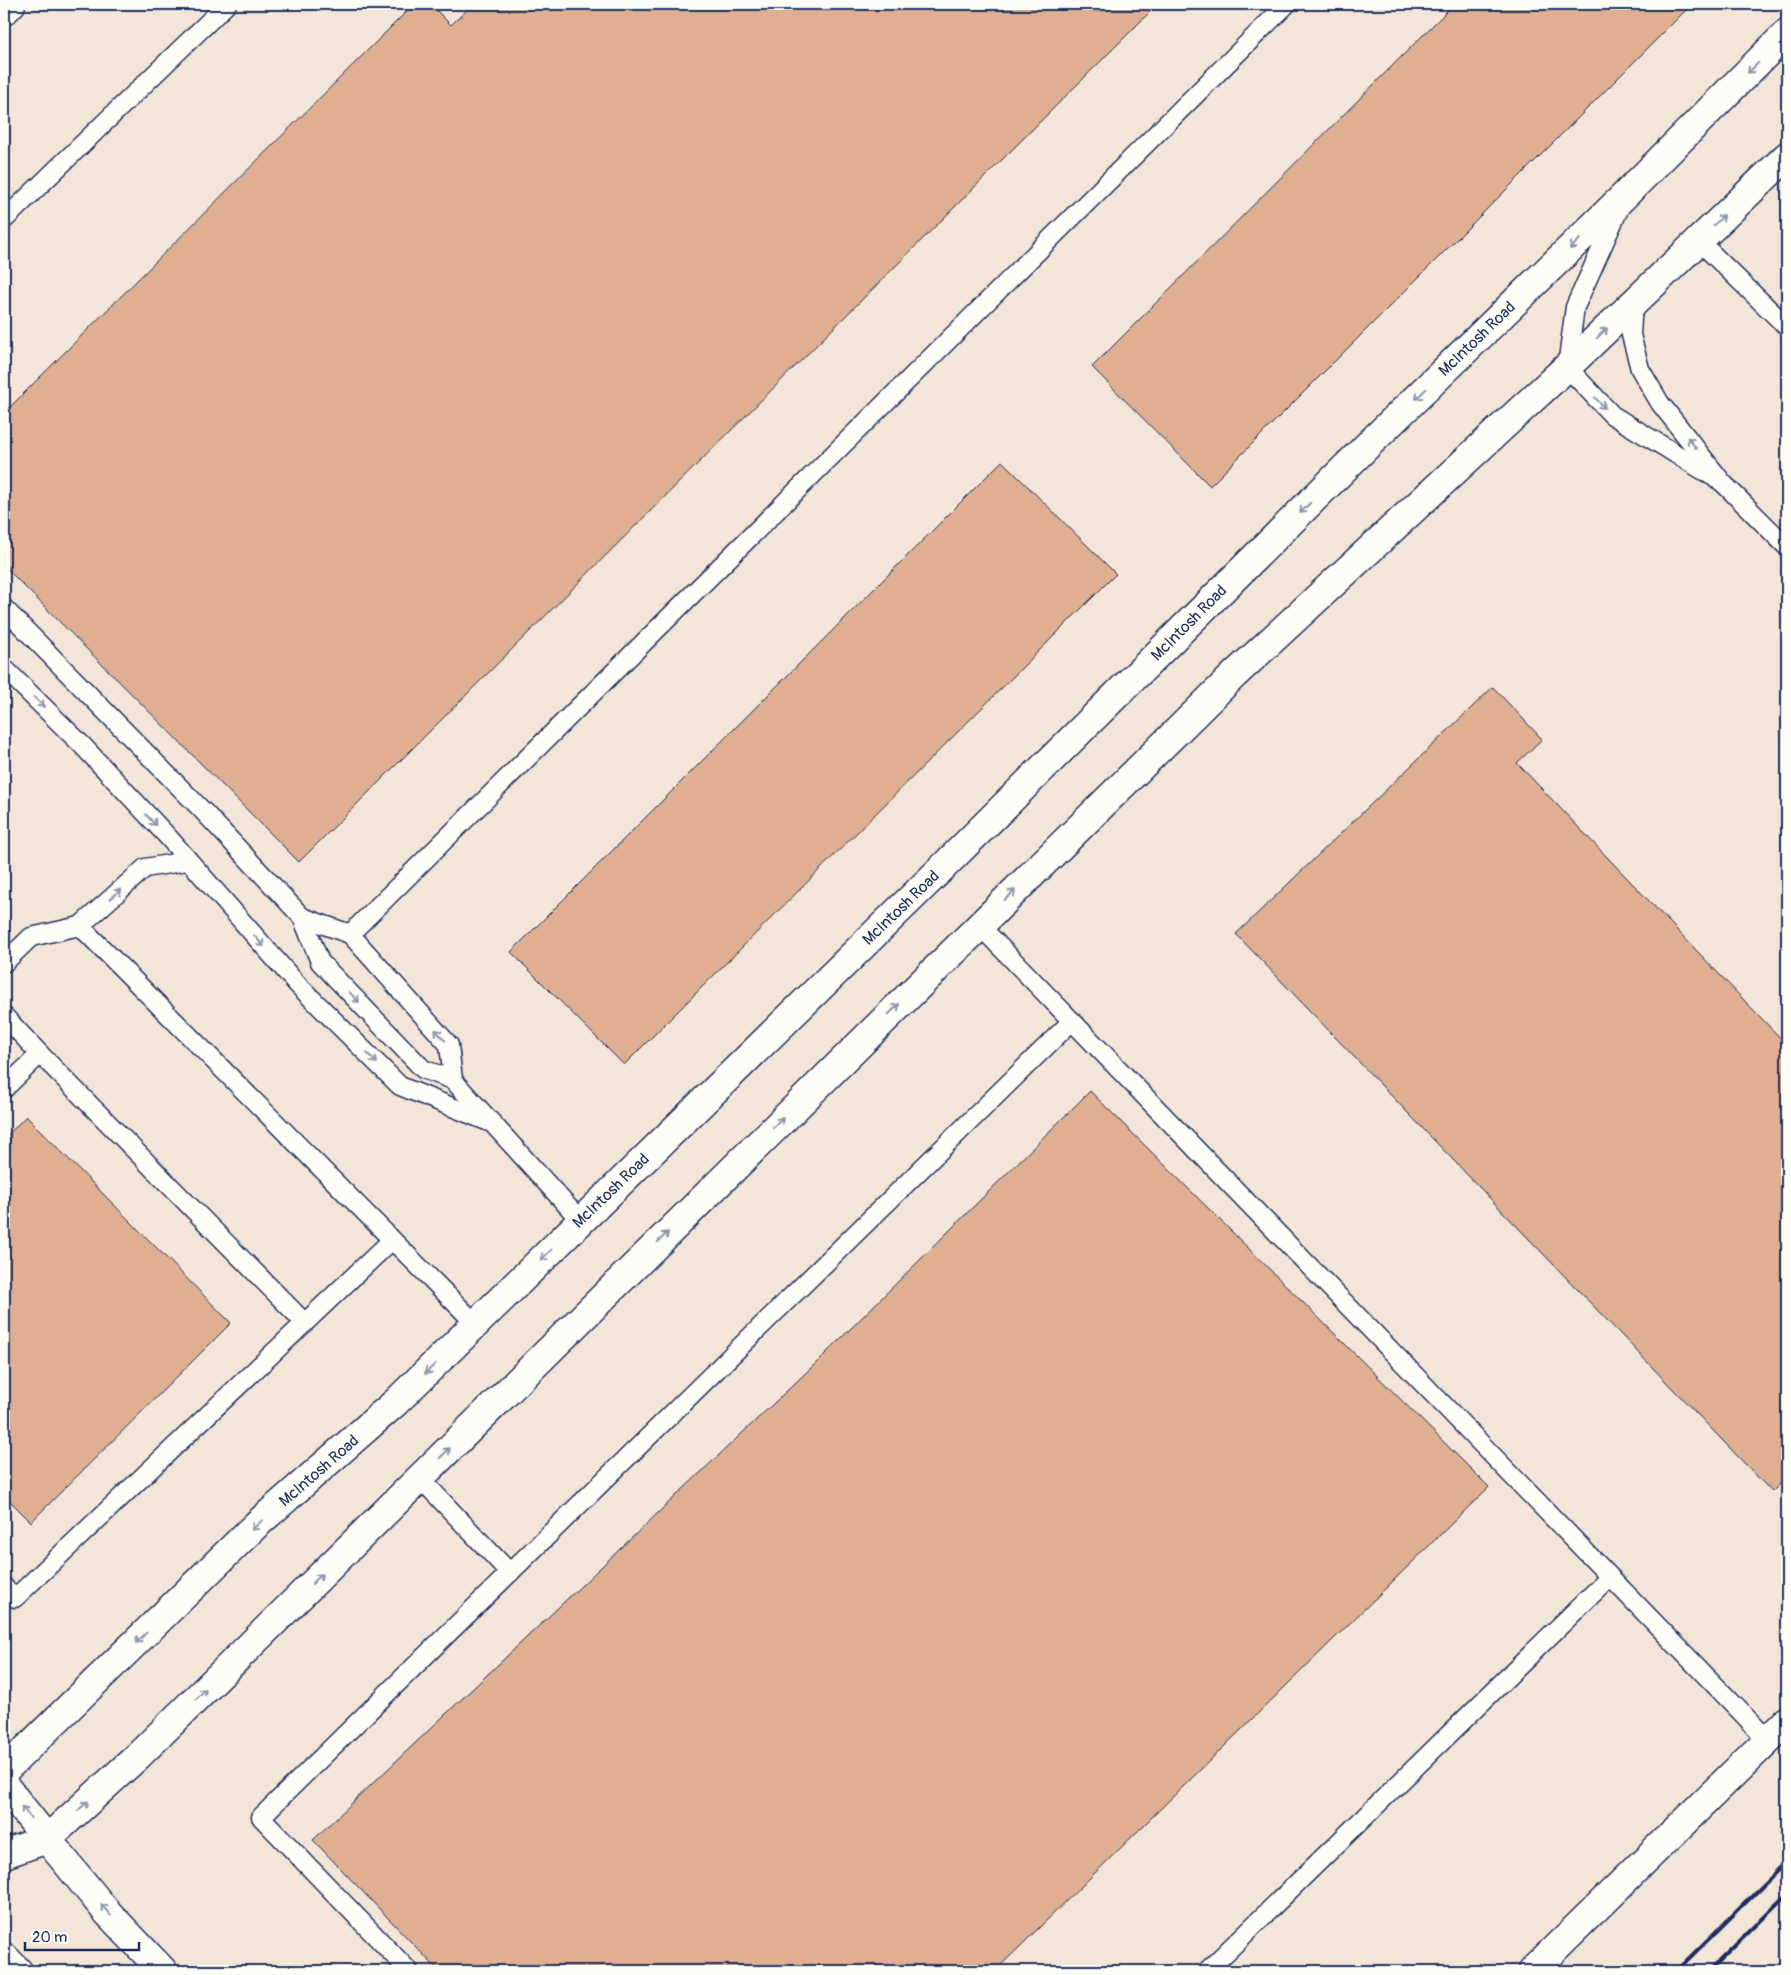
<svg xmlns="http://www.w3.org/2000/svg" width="1791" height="1975" font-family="Pangolin,sans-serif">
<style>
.built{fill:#f4e5d9}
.building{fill:#e0af92;stroke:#1b2f5e}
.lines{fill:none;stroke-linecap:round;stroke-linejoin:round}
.service-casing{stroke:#1b2f5e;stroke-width:21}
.minor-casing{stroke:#1b2f5e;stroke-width:31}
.tertiary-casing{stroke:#1b2f5e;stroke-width:31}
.motorway-casing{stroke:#1b2f5e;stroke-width:31}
.service{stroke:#fdfcf7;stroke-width:18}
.minor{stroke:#fdfcf7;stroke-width:28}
.tertiary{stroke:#fdfcf7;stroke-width:28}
.motorway{stroke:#fdfcf7;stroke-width:28}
.rail{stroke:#1b2f5e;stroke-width:4}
.oneway{stroke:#8c96aa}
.labels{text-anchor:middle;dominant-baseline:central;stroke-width:4;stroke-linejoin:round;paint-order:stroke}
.street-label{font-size:16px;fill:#1b2f5e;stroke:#fdfcf7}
</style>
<rect width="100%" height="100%" fill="#fdfcf7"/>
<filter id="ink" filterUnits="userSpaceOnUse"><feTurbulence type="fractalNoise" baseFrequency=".02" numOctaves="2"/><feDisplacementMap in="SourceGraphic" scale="10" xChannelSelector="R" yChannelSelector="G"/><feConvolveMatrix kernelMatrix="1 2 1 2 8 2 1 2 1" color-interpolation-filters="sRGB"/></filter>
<g filter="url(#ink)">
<rect class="built" x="4" y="4" width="1783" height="1967"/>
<g class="building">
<polygon points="414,4 430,4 451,25 473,4 1158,4 299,862 4,566 4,413"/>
<polygon points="1454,4 1692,4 1210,486 1092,367"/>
<polygon points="1002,461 1116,574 624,1065 511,952"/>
<polygon points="1493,687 1542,739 1517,763 1787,1045 1787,1477 1772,1492 1236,934"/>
<polygon points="1090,1091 1489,1487 995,1971 439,1971 313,1840 813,1366"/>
<polygon points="26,1116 231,1323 31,1522 4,1495 4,1139"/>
</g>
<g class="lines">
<defs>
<g id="service">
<polyline points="1620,207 1575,307 1567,367 1612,415 1722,482"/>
<polyline points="4,220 227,4"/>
<polyline points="1698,240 1787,327"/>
<polyline points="1633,302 1631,335 1640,369 1660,403 1722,482 1787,547"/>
<polyline points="4,608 203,811 302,917 320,962 423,1069 453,1080 581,1221"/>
<polyline points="4,668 82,745 169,838 297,984 400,1086 489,1122"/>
<polyline points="302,917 350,934 449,1045 453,1080"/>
<polyline points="979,925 1768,1740"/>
<polyline points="80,926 476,1324"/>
<polyline points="350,934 1287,4"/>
<polyline points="4,963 31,937 80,926 145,868 187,861"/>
<polyline points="4,1016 40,1054"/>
<polyline points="4,1089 40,1054 305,1323"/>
<polyline points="420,1478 510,1573"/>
<polyline points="4,1587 15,1598 392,1240"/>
<polyline points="409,1971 261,1817 1072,1021"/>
<polyline points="1207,1971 1610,1577"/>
</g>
<g id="minor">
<polyline points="4,1771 256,1525 396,1402 941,869 1368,445 1624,196 1787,33"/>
<polyline points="47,1839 138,1756 1233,676 1567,367 1787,156"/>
<polyline points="1532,1971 1787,1721"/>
</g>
<g id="tertiary">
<polyline points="4,11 11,4"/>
<polyline points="4,1785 47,1839 4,1854"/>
</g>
<g id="motorway">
<polyline points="47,1839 107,1912 163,1971"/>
<polyline points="4,1957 18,1971"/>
</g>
</defs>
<use href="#service" class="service-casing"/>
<use href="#minor" class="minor-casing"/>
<use href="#tertiary" class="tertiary-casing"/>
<use href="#motorway" class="motorway-casing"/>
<use href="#service" class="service"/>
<use href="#minor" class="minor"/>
<use href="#tertiary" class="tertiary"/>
<use href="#motorway" class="motorway"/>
<g class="rail">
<polyline points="1676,1971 1787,1862"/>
<polyline points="1709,1971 1787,1895"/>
</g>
</g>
<defs><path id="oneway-shaft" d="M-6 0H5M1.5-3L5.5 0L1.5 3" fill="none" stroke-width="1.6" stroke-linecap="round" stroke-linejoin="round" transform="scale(1.25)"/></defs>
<g class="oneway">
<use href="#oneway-shaft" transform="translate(1753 68) rotate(135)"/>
<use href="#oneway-shaft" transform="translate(1719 220) rotate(-43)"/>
<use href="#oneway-shaft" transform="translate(1575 244) rotate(136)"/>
<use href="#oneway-shaft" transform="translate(1602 333) rotate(-45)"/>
<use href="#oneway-shaft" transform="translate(1421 394) rotate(136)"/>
<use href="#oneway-shaft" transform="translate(1600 403) rotate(47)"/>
<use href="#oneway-shaft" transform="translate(1692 443) rotate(-128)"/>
<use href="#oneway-shaft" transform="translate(1305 508) rotate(135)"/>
<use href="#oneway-shaft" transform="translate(39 702) rotate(44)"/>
<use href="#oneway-shaft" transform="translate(151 820) rotate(47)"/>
<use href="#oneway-shaft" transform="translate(116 894) rotate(-42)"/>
<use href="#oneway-shaft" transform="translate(1010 895) rotate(-44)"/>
<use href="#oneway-shaft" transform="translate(259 941) rotate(48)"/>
<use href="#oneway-shaft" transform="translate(354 997) rotate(46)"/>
<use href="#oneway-shaft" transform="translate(894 1009) rotate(-44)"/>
<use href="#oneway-shaft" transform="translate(440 1035) rotate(-132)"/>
<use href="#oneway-shaft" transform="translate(372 1058) rotate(45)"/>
<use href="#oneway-shaft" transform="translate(778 1123) rotate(-45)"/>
<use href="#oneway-shaft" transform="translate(663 1237) rotate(-45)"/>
<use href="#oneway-shaft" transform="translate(546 1255) rotate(136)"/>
<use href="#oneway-shaft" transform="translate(430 1369) rotate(136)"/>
<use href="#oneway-shaft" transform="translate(445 1453) rotate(-45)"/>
<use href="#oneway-shaft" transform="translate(257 1525) rotate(137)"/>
<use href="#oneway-shaft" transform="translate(317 1579) rotate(-45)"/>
<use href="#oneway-shaft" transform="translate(141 1638) rotate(136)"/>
<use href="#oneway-shaft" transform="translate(201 1694) rotate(-45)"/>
<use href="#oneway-shaft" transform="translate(83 1806) rotate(-42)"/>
<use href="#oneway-shaft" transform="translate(26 1812) rotate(-129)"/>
<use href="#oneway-shaft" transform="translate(106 1910) rotate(-131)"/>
</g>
</g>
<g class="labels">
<g class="street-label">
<text transform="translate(1477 339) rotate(-44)">McIntosh Road</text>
<text transform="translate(1189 623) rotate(-45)">McIntosh Road</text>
<text transform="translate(901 908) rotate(-44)">McIntosh Road</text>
<text transform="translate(611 1191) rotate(-44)">McIntosh Road</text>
<text transform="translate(319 1471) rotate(-41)">McIntosh Road</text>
</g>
</g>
<rect width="1791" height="1975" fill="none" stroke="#fdfcf7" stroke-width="20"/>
<rect x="10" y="10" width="1771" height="1955" fill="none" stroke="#1b2f5e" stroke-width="2" filter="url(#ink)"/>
<path d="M25 1942v8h114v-8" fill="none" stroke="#1b2f5e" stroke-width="2.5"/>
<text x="32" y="1942" font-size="15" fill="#1b2f5e" stroke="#fdfcf7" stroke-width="4" paint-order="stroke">20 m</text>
</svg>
